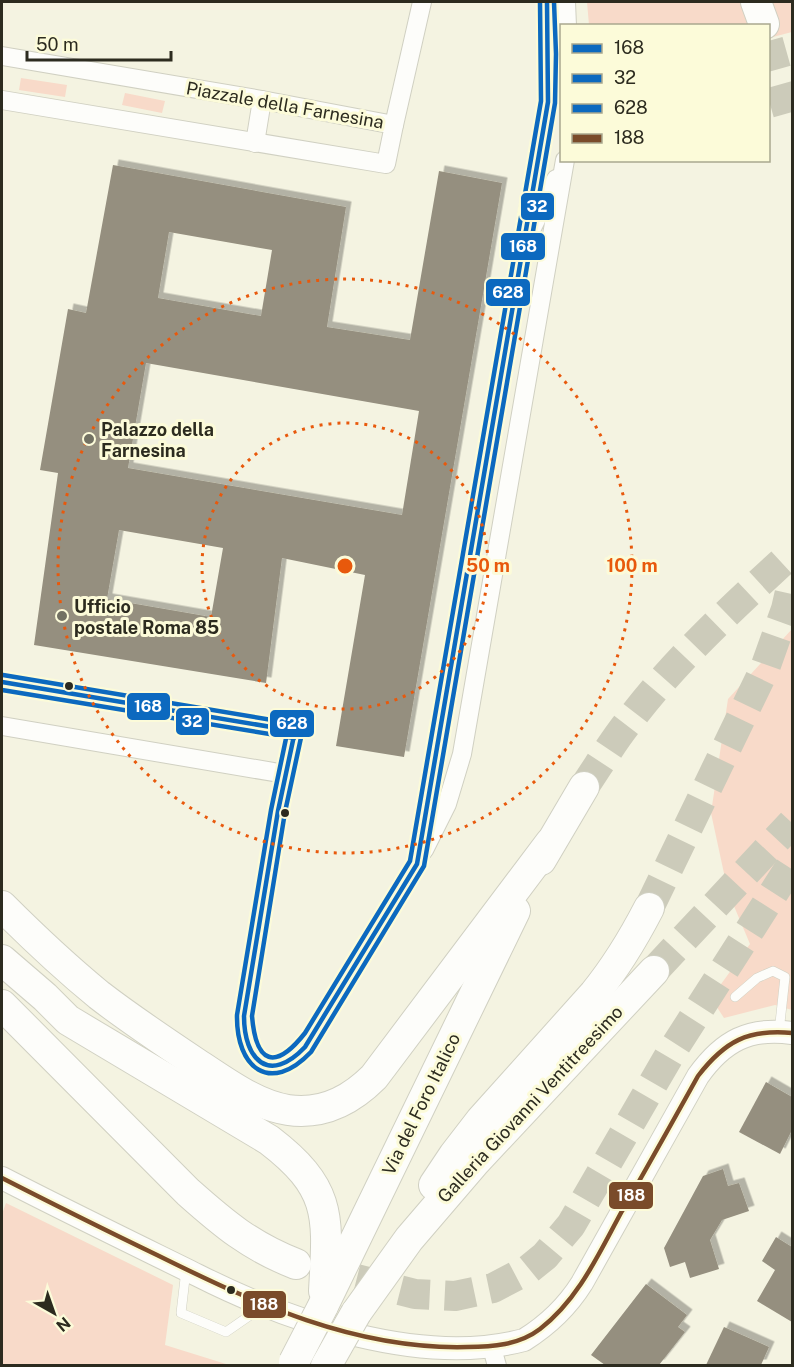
<svg xmlns="http://www.w3.org/2000/svg" width="794" height="1367" font-family="'Public Sans',sans-serif">
<style>
.green{fill:#f8dac9}
.building{fill:#958f7f;fill-rule:evenodd;filter:url(#shadow)}
.lines{fill:none;stroke-linecap:round;stroke-linejoin:round}
.trunk-tunnel{stroke:#cccbba;stroke-width:30;stroke-dasharray:30 15;stroke-linecap:butt}
.service-casing{stroke:#d0d0c2;stroke-width:10}
.minor-casing{stroke:#d0d0c2;stroke-width:20}
.tertiary-casing{stroke:#d0d0c2;stroke-width:24}
.trunk-casing{stroke:#d0d0c2;stroke-width:32}
.service{stroke:#fdfdfa;stroke-width:9}
.minor{stroke:#fdfdfa;stroke-width:18}
.tertiary{stroke:#fdfdfa;stroke-width:22}
.trunk{stroke:#fdfdfa;stroke-width:30}
.trunk-bridge-casing{stroke:#d0d0c2;stroke-width:32;stroke-linecap:butt}
.trunk-bridge{stroke:#fdfdfa;stroke-width:30}
.bus-1-casing{stroke:#fcfbd9;stroke-width:9}
.bus-2-casing{stroke:#fcfbd9;stroke-width:9}
.bus-3-casing{stroke:#fcfbd9;stroke-width:9}
.bus-4-casing{stroke:#fcfbd9;stroke-width:9}
.bus-1{stroke:#0c69bf;stroke-width:4.5}
.bus-2{stroke:#0c69bf;stroke-width:4.5}
.bus-3{stroke:#0c69bf;stroke-width:4.5}
.bus-4{stroke:#7a4b2a;stroke-width:4.5}
.ring{fill:none;stroke:#e8590c;stroke-width:3;stroke-dasharray:3 6}
.poi-dot{fill:#727163;stroke:#fcfbd9;stroke-width:2}
.bus-dot{fill:#2c2b1f;stroke:#fcfbd9;stroke-width:2}
.labels{text-anchor:middle;dominant-baseline:central;stroke-width:6;stroke-linejoin:round;paint-order:stroke}
.street-label{font-size:18px;fill:#2c2b1f;stroke:#fcfbd9}
.poi-label{font-size:18px;font-weight:bold;fill:#2c2b1f;stroke:#fcfbd9;text-anchor:start}
.centre{fill:#e8590c;stroke:#fcfbd9;stroke-width:3}
.ring-label{font-size:18px;text-anchor:middle;font-weight:bold;fill:#e8590c;stroke:#fcfbd9;stroke-width:6;stroke-linejoin:round;paint-order:stroke}
.line-badge{stroke:#fcfbd9;stroke-width:2}
.badge-label{font-size:16px;text-anchor:middle;font-weight:bold;fill:#fff}
</style>
<defs>
<filter id="shadow"><feDropShadow dx="5.5" dy="-5.5" stdDeviation="0" flood-color="#0004"/></filter>
</defs>
<rect width="100%" height="100%" fill="#f4f3e1"/>
<g class="green">
<polygon points="587,2 792,2 792,32 769,38 768,26 589,25"/>
<polygon points="21,78 67,85 65,97 19,90"/>
<polygon points="125,93 165,101 162,113 122,105"/>
<polygon points="792,629 792,1010 775,1005 724,1018 711,998 750,944 728,892 711,813 728,699"/>
<polygon points="6,1203 173,1285 165,1345 226,1364 225,1365 2,1365 2,1214"/>
</g>
<g class="building">
<path d="M113 165 346 207 327 327 410 340 439 171 502 183 404 757 336 746 365 575 282 558 266 683 34 645 58 473 40 470 68 309 86 313ZM169 232 272 250 261 316 158 298ZM146 363 419 411 402 515 128 468ZM119 530 223 548 211 617 107 599Z"/>
<polygon points="766,1082 792,1097 792,1130 780,1154 739,1132"/>
<polygon points="723,1169 728,1186 739,1183 749,1211 722,1220 710,1240 719,1269 690,1278 685,1262 670,1267 664,1248 703,1176"/>
<polygon points="776,1237 792,1247 792,1322 757,1301 775,1270 762,1261"/>
<polygon points="646,1284 687,1315 678,1327 685,1332 659,1365 605,1365 591,1355"/>
<polygon points="724,1327 769,1347 761,1365 706,1365"/>
</g>
<g class="lines">
<g class="trunk-tunnel">
<polyline points="768,41 792,127"/>
<path d="M584 787C599 765 613 741 630 720 677 658 736 604 792 553"/>
<polyline points="649,908 765,668 786,609 792,583"/>
<polyline points="654,971 792,823"/>
<polyline points="313,1268 415,1294 455,1296 493,1288 529,1269 545,1256 571,1225 669,1056 792,864"/>
</g>
<defs>
<g id="service">
<polyline points="735,997 757,978 773,971 785,977 779,1032"/>
<polyline points="186,1270 181,1313 226,1332 262,1307"/>
</g>
<g id="minor">
<polyline points="566,2 567,26"/>
<polyline points="2,56 262,100 394,125 386,164 2,100"/>
<polyline points="394,125 422,2"/>
<polyline points="255,143 262,100"/>
<polyline points="531,230 556,179"/>
<path d="M2 682 295 731 278 811 244 1016C244 1071 280 1084 311 1037L417 864 531 194 548 102 549 54 547 2"/>
<polyline points="2,726 285,774"/>
<polyline points="424,850 447,804 462,754 565,160"/>
<polyline points="494,1355 497,1366"/>
</g>
<path id="tertiary" d="M2 1178C66 1211 132 1243 197 1275 290 1322 421 1367 524 1340 548 1325 567 1307 582 1283L698 1076C723 1041 749 1027 792 1033"/>
<g id="trunk">
<polyline points="756,2 764,24"/>
<polyline points="541,860 584,787"/>
<path d="M2 906C33 937 65 967 99 995 130 1019 163 1041 196 1063 224 1081 255 1105 288 1110 322 1115 351 1100 374 1077L550 843"/>
<path d="M2 960 45 997 68 1020 269 1140C333 1189 328 1217 324 1291"/>
<path d="M2 1005 188 1192C224 1224 250 1246 296 1264"/>
<path d="M434 1185 454 1155 481 1120 594 994C616 967 633 939 649 908"/>
<polyline points="323,1306 515,911"/>
<polyline points="356,1313 409,1239 475,1162 654,971"/>
</g>
</defs>
<use href="#service" class="service-casing"/>
<use href="#minor" class="minor-casing"/>
<use href="#tertiary" class="tertiary-casing"/>
<use href="#trunk" class="trunk-casing"/>
<use href="#service" class="service"/>
<use href="#minor" class="minor"/>
<use href="#tertiary" class="tertiary"/>
<use href="#trunk" class="trunk"/>
<defs>
<g id="trunk-bridge">
<polyline points="294,1362 323,1306"/>
<polyline points="326,1366 356,1313"/>
</g>
</defs>
<use href="#trunk-bridge" class="trunk-bridge-casing"/>
<use href="#trunk-bridge" class="trunk-bridge"/>
<defs>
<g id="bus-1">
<polyline points="2,682 295,731"/>
<path d="M295 731 278 811 244 1016C244 1060 269 1085 305 1047L417 864 548 102 547 2"/>
</g>
<g id="bus-2">
<polyline points="2,690 294,738"/>
<path d="M288 729 271 810 237 1015C236 1068 270 1095 311 1052L424 866 555 103 556 54 554 2"/>
</g>
<path id="bus-3" d="M3 675 296 724 301 727 302 733 285 812 252 1016C256 1064 275 1071 305 1033L410 861 541 101 540 2"/>
<path id="bus-4" d="M2 1178C53 1204 105 1230 157 1255 254 1303 355 1350 467 1347 492 1347 519 1345 540 1329 579 1299 599 1253 622 1211 648 1166 673 1121 698 1076 725 1041 748 1029 792 1033"/>
</defs>
<use href="#bus-1" class="bus-1-casing"/>
<use href="#bus-2" class="bus-2-casing"/>
<use href="#bus-3" class="bus-3-casing"/>
<use href="#bus-4" class="bus-4-casing"/>
<use href="#bus-1" class="bus-1"/>
<use href="#bus-2" class="bus-2"/>
<use href="#bus-3" class="bus-3"/>
<use href="#bus-4" class="bus-4"/>
</g>
<g class="ring">
<circle cx="345" cy="566" r="143"/>
<circle cx="345" cy="566" r="287"/>
</g>
<g class="poi-dot">
<circle cx="89" cy="439" r="6"/>
<circle cx="62" cy="616" r="6"/>
</g>
<g class="bus-dot">
<circle cx="69" cy="686" r="5"/>
<circle cx="285" cy="813" r="5"/>
<circle cx="231" cy="1290" r="5"/>
</g>
<g class="labels">
<g class="street-label">
<text transform="translate(285 105) rotate(10)">Piazzale della Farnesina</text>
<text transform="translate(421 1104) rotate(-64)">Via del Foro Italico</text>
<text transform="translate(530 1104) rotate(-47)">Galleria Giovanni Ventitreesimo</text>
</g>
<g class="poi-label">
<text x="101" y="429">Palazzo della<tspan x="101" dy="21">Farnesina</tspan></text>
<text x="74" y="606">Ufficio<tspan x="74" dy="21">postale Roma 85</tspan></text>
</g>
</g>
<circle cx="345" cy="566" r="9" class="centre"/>
<g class="ring-label">
<text x="488" y="572">50 m</text>
<text x="632" y="572">100 m</text>
</g>
<g class="line-badge">
<rect x="520" y="192" width="35" height="29" rx="6" fill="#0c69bf"/>
<rect x="500" y="232" width="46" height="29" rx="6" fill="#0c69bf"/>
<rect x="485" y="278" width="46" height="29" rx="6" fill="#0c69bf"/>
<rect x="126" y="692" width="45" height="29" rx="6" fill="#0c69bf"/>
<rect x="175" y="707" width="35" height="29" rx="6" fill="#0c69bf"/>
<rect x="269" y="709" width="46" height="29" rx="6" fill="#0c69bf"/>
<rect x="608" y="1181" width="46" height="29" rx="6" fill="#7a4b2a"/>
<rect x="242" y="1290" width="45" height="29" rx="6" fill="#7a4b2a"/>
</g>
<g class="badge-label">
<text x="537" y="212">32</text>
<text x="523" y="252">168</text>
<text x="508" y="298">628</text>
<text x="148" y="712">168</text>
<text x="192" y="727">32</text>
<text x="292" y="729">628</text>
<text x="631" y="1201">188</text>
<text x="264" y="1310">188</text>
</g>
<rect width="794" height="1367" fill="none" stroke="#2c2b1f" stroke-width="6"/>
<rect x="560" y="24" width="210" height="138" fill="#fcfbd9" stroke="#a9a88f" stroke-width="1.5"/>
<rect x="572" y="44" width="30" height="9" fill="#0c69bf" stroke="#a9a88f" stroke-width="1.5"/>
<text x="614" y="54" font-size="18" fill="#2c2b1f">168</text>
<rect x="572" y="74" width="30" height="9" fill="#0c69bf" stroke="#a9a88f" stroke-width="1.5"/>
<text x="614" y="84" font-size="18" fill="#2c2b1f">32</text>
<rect x="572" y="104" width="30" height="9" fill="#0c69bf" stroke="#a9a88f" stroke-width="1.5"/>
<text x="614" y="114" font-size="18" fill="#2c2b1f">628</text>
<rect x="572" y="134" width="30" height="9" fill="#7a4b2a" stroke="#a9a88f" stroke-width="1.5"/>
<text x="614" y="144" font-size="18" fill="#2c2b1f">188</text>
<g transform="translate(54 1313) rotate(140)" stroke="#fcfbd9" stroke-width="4.5" paint-order="stroke">
<path d="M0-4.5L10 22L0 15L-10 22Z" fill="#2c2b1f"/>
<text y="-9" font-size="16" font-weight="bold" text-anchor="middle" fill="#2c2b1f">N</text>
</g>
<path d="M27 51v9h144v-9" fill="none" stroke="#2c2b1f" stroke-width="3"/>
<text x="36" y="51" font-size="18" fill="#2c2b1f" stroke="#fcfbd9" stroke-width="4.5" paint-order="stroke">50 m</text>
</svg>
